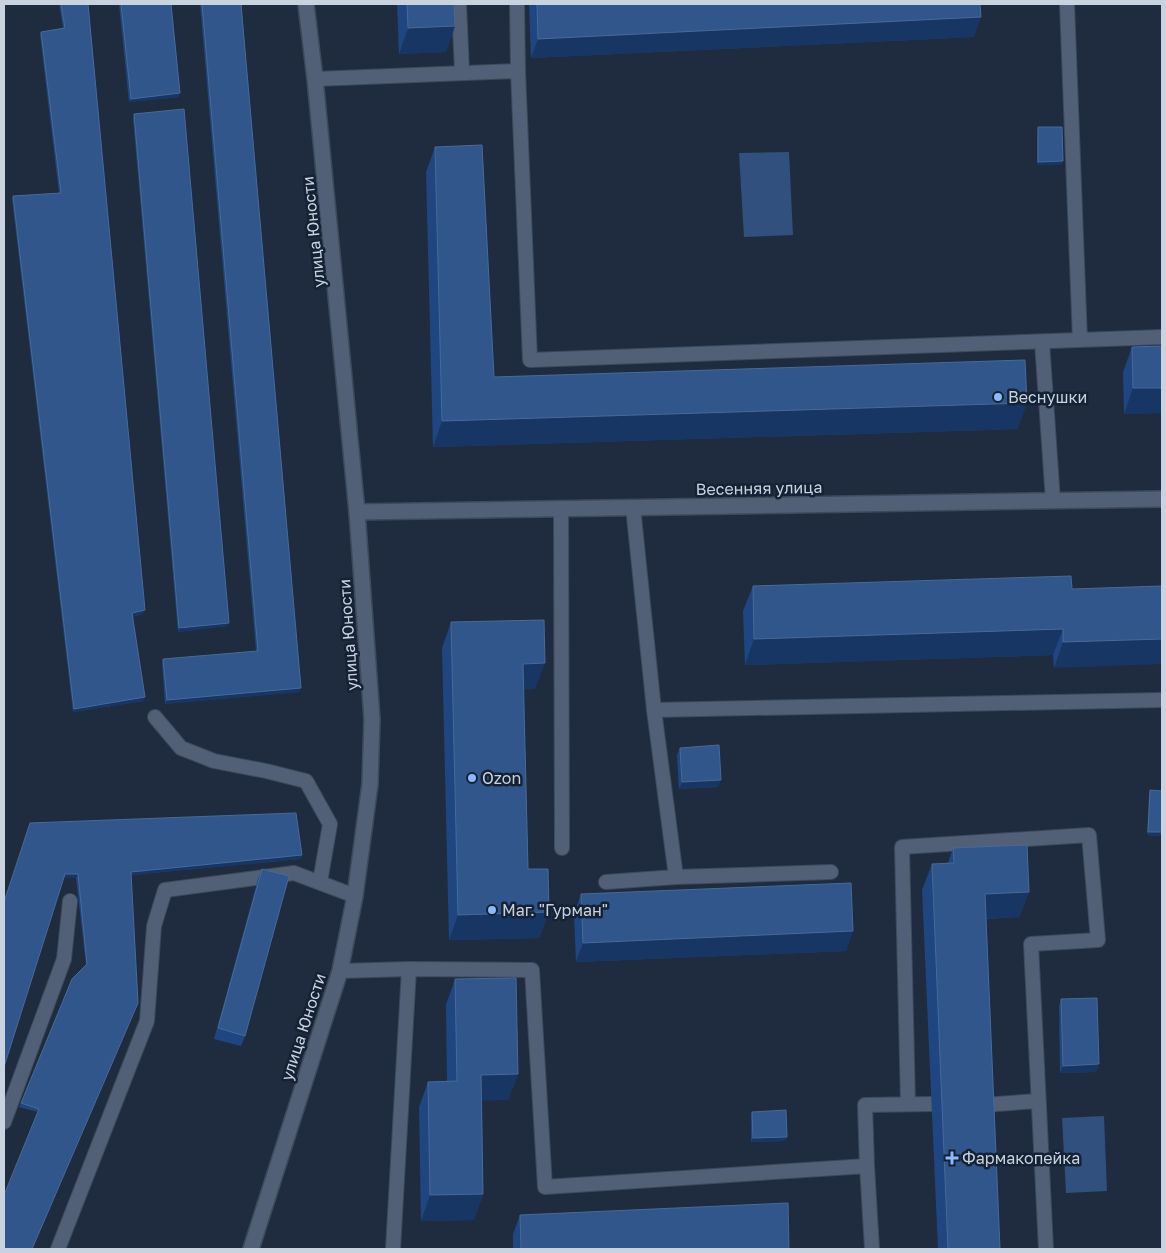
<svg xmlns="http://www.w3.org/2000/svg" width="1166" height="1253" font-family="'Golos Text',sans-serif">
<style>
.green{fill:#31507e}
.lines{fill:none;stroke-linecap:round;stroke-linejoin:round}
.lane-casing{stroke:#3e495a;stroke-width:16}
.secondary-casing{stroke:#3e495a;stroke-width:18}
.lane{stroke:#516077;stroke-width:14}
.secondary{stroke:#516077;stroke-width:15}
.wall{fill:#1f4681}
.shaded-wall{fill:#173663}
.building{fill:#31568b;stroke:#496998}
.poi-dot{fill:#8db9fc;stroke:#152235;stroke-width:2}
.labels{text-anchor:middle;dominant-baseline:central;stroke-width:5;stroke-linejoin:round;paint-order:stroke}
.street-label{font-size:16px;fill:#c9d2df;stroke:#152235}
.poi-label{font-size:16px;fill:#c9d2df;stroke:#152235;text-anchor:start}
</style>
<rect width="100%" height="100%" fill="#1f2c40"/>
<g class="green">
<polygon points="789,152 793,235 744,237 739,153"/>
<polygon points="1104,1116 1107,1191 1066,1193 1062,1118"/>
</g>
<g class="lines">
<defs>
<g id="lane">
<polyline points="459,4 462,72"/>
<polyline points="517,4 518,71 530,360 1162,337"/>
<polyline points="1067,4 1080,340"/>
<polyline points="315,79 518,71"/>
<polyline points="1042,342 1053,501"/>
<polyline points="633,507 654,710 676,877"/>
<polyline points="561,508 562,848"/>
<polyline points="654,710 1162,700"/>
<polyline points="155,717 181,748 214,761 266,771 306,781 330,824 320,882"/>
<polyline points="606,882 676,877 831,872"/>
<polyline points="340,971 409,969 532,970 545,1187 867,1166 872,1249"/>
<polyline points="908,1104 902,847 1089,835 1098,940 1031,944 1046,1249"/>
<polyline points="983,1105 1038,1101"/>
<polyline points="4,1122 64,959 70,901"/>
<polyline points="867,1166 865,1105 932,1104"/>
<polyline points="58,1249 147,1021 154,926 165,890 294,873 355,896"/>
<polyline points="393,1249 409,969"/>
</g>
<g id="secondary">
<polyline points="357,512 1162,499"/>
<polyline points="251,1249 340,971 355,896 370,784 372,719 357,512 315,79 306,4"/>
</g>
</defs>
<use href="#lane" class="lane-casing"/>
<use href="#secondary" class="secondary-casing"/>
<use href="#lane" class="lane"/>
<use href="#secondary" class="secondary"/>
</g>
<g class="wall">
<polygon points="59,4 88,4 143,614 132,617 144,701 73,712 12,199 13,196 59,193 40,35 41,32 63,28"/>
<polygon points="119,4 171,4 179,97 129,102"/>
<polygon points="200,4 241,4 299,692 165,704 162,662 163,659 256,651"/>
<polygon points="397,4 454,4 455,26 446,52 399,54"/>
<polygon points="529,4 980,4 974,37 531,58"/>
<polygon points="134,114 227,626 178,632 133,118"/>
<polygon points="1038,127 1061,165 1037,165 1037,131"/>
<polygon points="435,147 494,377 1018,429 433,447 426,172"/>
<polygon points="1162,346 1162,413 1124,414 1123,372 1132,347"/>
<polygon points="753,586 1072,589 1162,586 1054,668 1053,655 745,665 743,611"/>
<polygon points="451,622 535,689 523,689 528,869 549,912 539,938 449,940 442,648"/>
<polygon points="680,748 718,787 679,789 677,755"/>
<polygon points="1150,790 1162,836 1147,835 1149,794"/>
<polygon points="30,823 301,859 131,875 38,1112 19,1107 72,979 86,965 76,878 64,878"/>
<polygon points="953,848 1029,892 1019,917 986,919 1000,1249 938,1249 922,890 932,864 948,863"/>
<polygon points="262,869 245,1036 241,1046 214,1039 258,879"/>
<polygon points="581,894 853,931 846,951 576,962 574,914"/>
<polygon points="455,979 518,1074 508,1100 482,1100 483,1194 474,1220 421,1221 419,1107 428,1082 447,1081 446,1005"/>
<polygon points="1061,999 1096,1072 1060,1073 1059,1006"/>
<polygon points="752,1112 785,1141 751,1142 751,1115"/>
<polygon points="520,1215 789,1249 513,1249 513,1234"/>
</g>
<g class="shaded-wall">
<polygon points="981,17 974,37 531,58 538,39"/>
<polygon points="455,26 446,52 399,54 408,28"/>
<polygon points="180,93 179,97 129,102 131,99"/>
<polygon points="1063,161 1061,165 1037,165 1038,162"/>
<polygon points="1133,388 1162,388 1162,413 1124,414"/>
<polygon points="1027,403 1018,429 433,447 442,421"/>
<polygon points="145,610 143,614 131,617 132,613"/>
<polygon points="229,623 227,626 178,632 179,628"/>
<polygon points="1063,629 1053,655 745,665 754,639"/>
<polygon points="1162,639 1162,664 1054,668 1063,642"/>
<polygon points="545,663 535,689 514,690 523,664"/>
<polygon points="301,688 299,692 165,704 167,700"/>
<polygon points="145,697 144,701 73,712 74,709"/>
<polygon points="721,780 718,787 679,789 682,782"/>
<polygon points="1148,832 1162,832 1162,836 1147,835"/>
<polygon points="302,855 301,859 129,875 131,872"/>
<polygon points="65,874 78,874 76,878 64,878"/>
<polygon points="1029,892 1019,917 975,919 985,894"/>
<polygon points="549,912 539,938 449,940 458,915"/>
<polygon points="853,931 846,951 576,962 583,943"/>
<polygon points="1099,1064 1096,1072 1060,1073 1063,1066"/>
<polygon points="518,1074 508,1100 472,1101 481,1075"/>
<polygon points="787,1137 785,1141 751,1142 753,1138"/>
<polygon points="483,1194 474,1220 421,1221 430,1195"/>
</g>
<g class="building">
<polygon points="61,4 88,4 145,610 132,613 145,697 74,709 13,196 61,193 41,32 65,28"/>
<polygon points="121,4 171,4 180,93 131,99"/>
<polygon points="202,4 241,4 301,688 167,700 163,659 258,651"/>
<polygon points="407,4 454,4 455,26 408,28"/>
<polygon points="537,4 980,4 981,17 538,39"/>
<polygon points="184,109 229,623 179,628 134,114"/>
<polygon points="1038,127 1062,127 1063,161 1038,162"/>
<polygon points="482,145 494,377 1025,360 1027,403 442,421 435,147"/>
<polygon points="1162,346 1162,388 1133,388 1132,347"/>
<polygon points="1071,576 1072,589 1162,586 1162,639 1063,642 1063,629 754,639 753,586"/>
<polygon points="544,620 545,663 523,664 528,869 548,869 549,912 458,915 451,622"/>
<polygon points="719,745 721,780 682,782 680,748"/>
<polygon points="1150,790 1162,791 1162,832 1148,832"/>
<polygon points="296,813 302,855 131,872 138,1003 32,1249 4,1249 4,1195 39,1109 21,1103 72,979 87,964 78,874 65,874 4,1067 4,902 30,823"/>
<polygon points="1027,845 1029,892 985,894 1000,1249 948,1249 932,864 954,863 953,848"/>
<polygon points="262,869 289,876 245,1036 218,1028"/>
<polygon points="851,883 853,931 583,943 581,894"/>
<polygon points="516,978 518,1074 481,1075 483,1194 430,1195 428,1082 457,1081 455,979"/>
<polygon points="1097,998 1099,1064 1063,1066 1061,999"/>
<polygon points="786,1110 787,1137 753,1138 752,1112"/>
<polygon points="788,1203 789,1249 521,1249 520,1215"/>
</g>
<g class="poi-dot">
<circle cx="998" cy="397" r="5"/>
<circle cx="472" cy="778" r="5"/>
<circle cx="492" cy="910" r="5"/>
<path d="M949.5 1150.5h5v5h5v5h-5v5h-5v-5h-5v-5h5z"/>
</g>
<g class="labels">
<g class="street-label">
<text transform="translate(313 232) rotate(-96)">улица Юности</text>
<text transform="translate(759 488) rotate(-1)">Весенняя улица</text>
<text transform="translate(348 635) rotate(-94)">улица Юности</text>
<text transform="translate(303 1027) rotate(-72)">улица Юности</text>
</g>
<g class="poi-label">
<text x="1008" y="397">Веснушки</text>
<text x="482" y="778">Ozon</text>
<text x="502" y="910">Маг. "Гурман"</text>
<text x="962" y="1158">Фармакопейка</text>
</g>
</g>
<rect width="1166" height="1253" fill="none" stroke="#c9d2df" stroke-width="10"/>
</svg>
